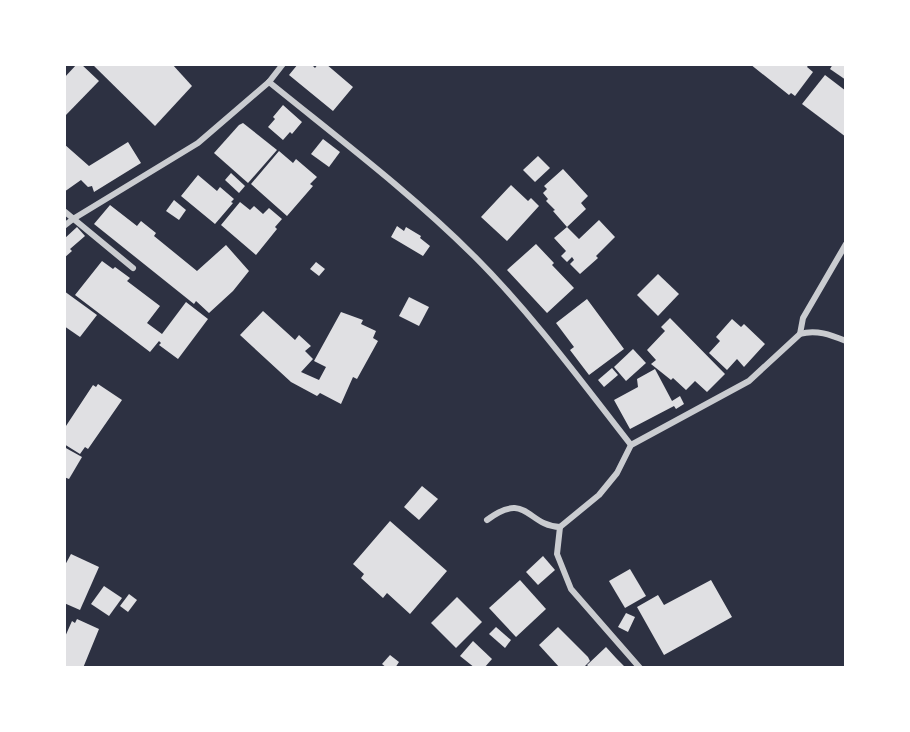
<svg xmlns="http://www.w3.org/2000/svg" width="910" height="732" font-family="'Nunito Sans',sans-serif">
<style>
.building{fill:#e0e0e3}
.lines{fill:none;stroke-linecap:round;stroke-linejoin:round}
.minor{stroke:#caccd0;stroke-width:6}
</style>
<rect width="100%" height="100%" fill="#2d3142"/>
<g class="building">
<polygon points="77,64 81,64 99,81 64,117 64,78"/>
<polygon points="92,64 172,64 192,86 155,126"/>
<polygon points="298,64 311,64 315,68 318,64 326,64 353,87 333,111 289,75"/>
<polygon points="750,64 809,64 807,67 813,72 795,96 791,93 789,95"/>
<polygon points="833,64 846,64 846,80 830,69"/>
<polygon points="825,75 846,91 846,137 802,104"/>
<polygon points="283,105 302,122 292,134 290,132 283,140 268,127 275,119 273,117"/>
<polygon points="243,123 277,150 248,183 214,153 239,125"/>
<polygon points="323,139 340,152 329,167 311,154"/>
<polygon points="128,142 141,163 94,192 92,186 88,187 81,180 64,192 64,144 89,166"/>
<polygon points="279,151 293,163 296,159 317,177 310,184 313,186 287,216 251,184"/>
<polygon points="538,156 550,168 535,182 523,170"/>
<polygon points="563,169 588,196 581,203 586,209 567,227 553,211 555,210 546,201 548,199 543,193 547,189 544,186"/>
<polygon points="231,173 245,186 239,193 225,180"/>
<polygon points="198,175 217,191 220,187 234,199 231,202 233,203 215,224 181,196"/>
<polygon points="511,185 528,201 531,198 539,206 507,241 481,217"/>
<polygon points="174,200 186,210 179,220 166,211"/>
<polygon points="240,202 250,210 254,206 263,214 269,208 282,219 275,227 277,229 256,255 221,225"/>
<polygon points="110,205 137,226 141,221 156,233 154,236 197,271 226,245 249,271 233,291 209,313 196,301 194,304 94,224"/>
<polygon points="599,220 615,237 596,256 598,258 580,274 570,264 574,260 572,257 567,262 561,256 566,251 554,238 567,227 579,239"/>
<polygon points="397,226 404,231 406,227 421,236 420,238 430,246 423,256 391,237"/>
<polygon points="77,227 85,236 70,249 72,251 64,258 64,239"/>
<polygon points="536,244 554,263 552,265 574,288 547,313 507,270"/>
<polygon points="102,261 113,269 115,267 130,278 127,281 160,306 147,323 162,334 186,302 208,319 178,359 159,345 161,343 159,341 150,352 75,295"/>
<polygon points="316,262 325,269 319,276 310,269"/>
<polygon points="658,274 679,294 658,316 637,295"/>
<polygon points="64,291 97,315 80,337 64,326"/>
<polygon points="409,297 429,307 419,326 399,316"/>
<polygon points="587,299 624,349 589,375 570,350 574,347 556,323"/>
<polygon points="263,311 295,340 299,335 311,346 305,351 313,359 301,372 319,380 326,367 314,361 341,312 363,320 361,324 376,331 373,338 378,341 357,379 353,377 341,404 320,393 317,396 291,382 240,335"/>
<polygon points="670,318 725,374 707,392 695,381 686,390 673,378 671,380 651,364 656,360 647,350 665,331 661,327"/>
<polygon points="732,319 741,327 744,324 765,344 744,367 737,359 727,370 709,353 720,341 716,337"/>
<polygon points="633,349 646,363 626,381 614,367"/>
<polygon points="612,368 618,375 604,387 598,380"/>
<polygon points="655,369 672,401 680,396 684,404 676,409 674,406 630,429 614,400 638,387 637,379"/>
<polygon points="98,384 122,400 88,449 85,447 80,454 64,444 64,429 93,385 96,387"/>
<polygon points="64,447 82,457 69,479 64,477"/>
<polygon points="422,486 438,499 419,520 404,507"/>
<polygon points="390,521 447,571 410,614 387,593 383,598 361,578 364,574 353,564"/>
<polygon points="71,554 99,567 80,610 64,603 64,567"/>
<polygon points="543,556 555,570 538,585 526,572"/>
<polygon points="630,569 646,596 625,608 609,581"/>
<polygon points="520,580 546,609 516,637 489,608"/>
<polygon points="711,580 732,617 664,655 637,607 658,595 664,605"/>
<polygon points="104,586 122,598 109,616 91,604"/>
<polygon points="129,594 137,600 128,612 120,606"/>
<polygon points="457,597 482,622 456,648 431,623"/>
<polygon points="626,613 635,617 628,632 618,627"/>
<polygon points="77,619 99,629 83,668 64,668 64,639 72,621 75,623"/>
<polygon points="496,627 511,640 505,648 489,634"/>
<polygon points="558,627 588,657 590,661 583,668 560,668 539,645"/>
<polygon points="473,641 492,659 484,668 475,668 460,656"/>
<polygon points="606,647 616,658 626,668 590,668 587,665"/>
<polygon points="390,655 399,662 395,668 387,668 382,664"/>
</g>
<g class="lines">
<g class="minor">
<path d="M269 82C338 138 411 193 474 256 532 314 581 381 631 445"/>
<polyline points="64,211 133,268"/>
<polyline points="64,226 73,219 198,143 269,82 283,64"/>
<polyline points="800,334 803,318 846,244"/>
<path d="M487 520C527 490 527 526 560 527L599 495 617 473 631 445 749 381 800 334C816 329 831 335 846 341"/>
<polyline points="560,527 557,554 571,589 640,668"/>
</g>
</g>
<rect width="910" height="732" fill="none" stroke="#ffffff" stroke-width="132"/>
</svg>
